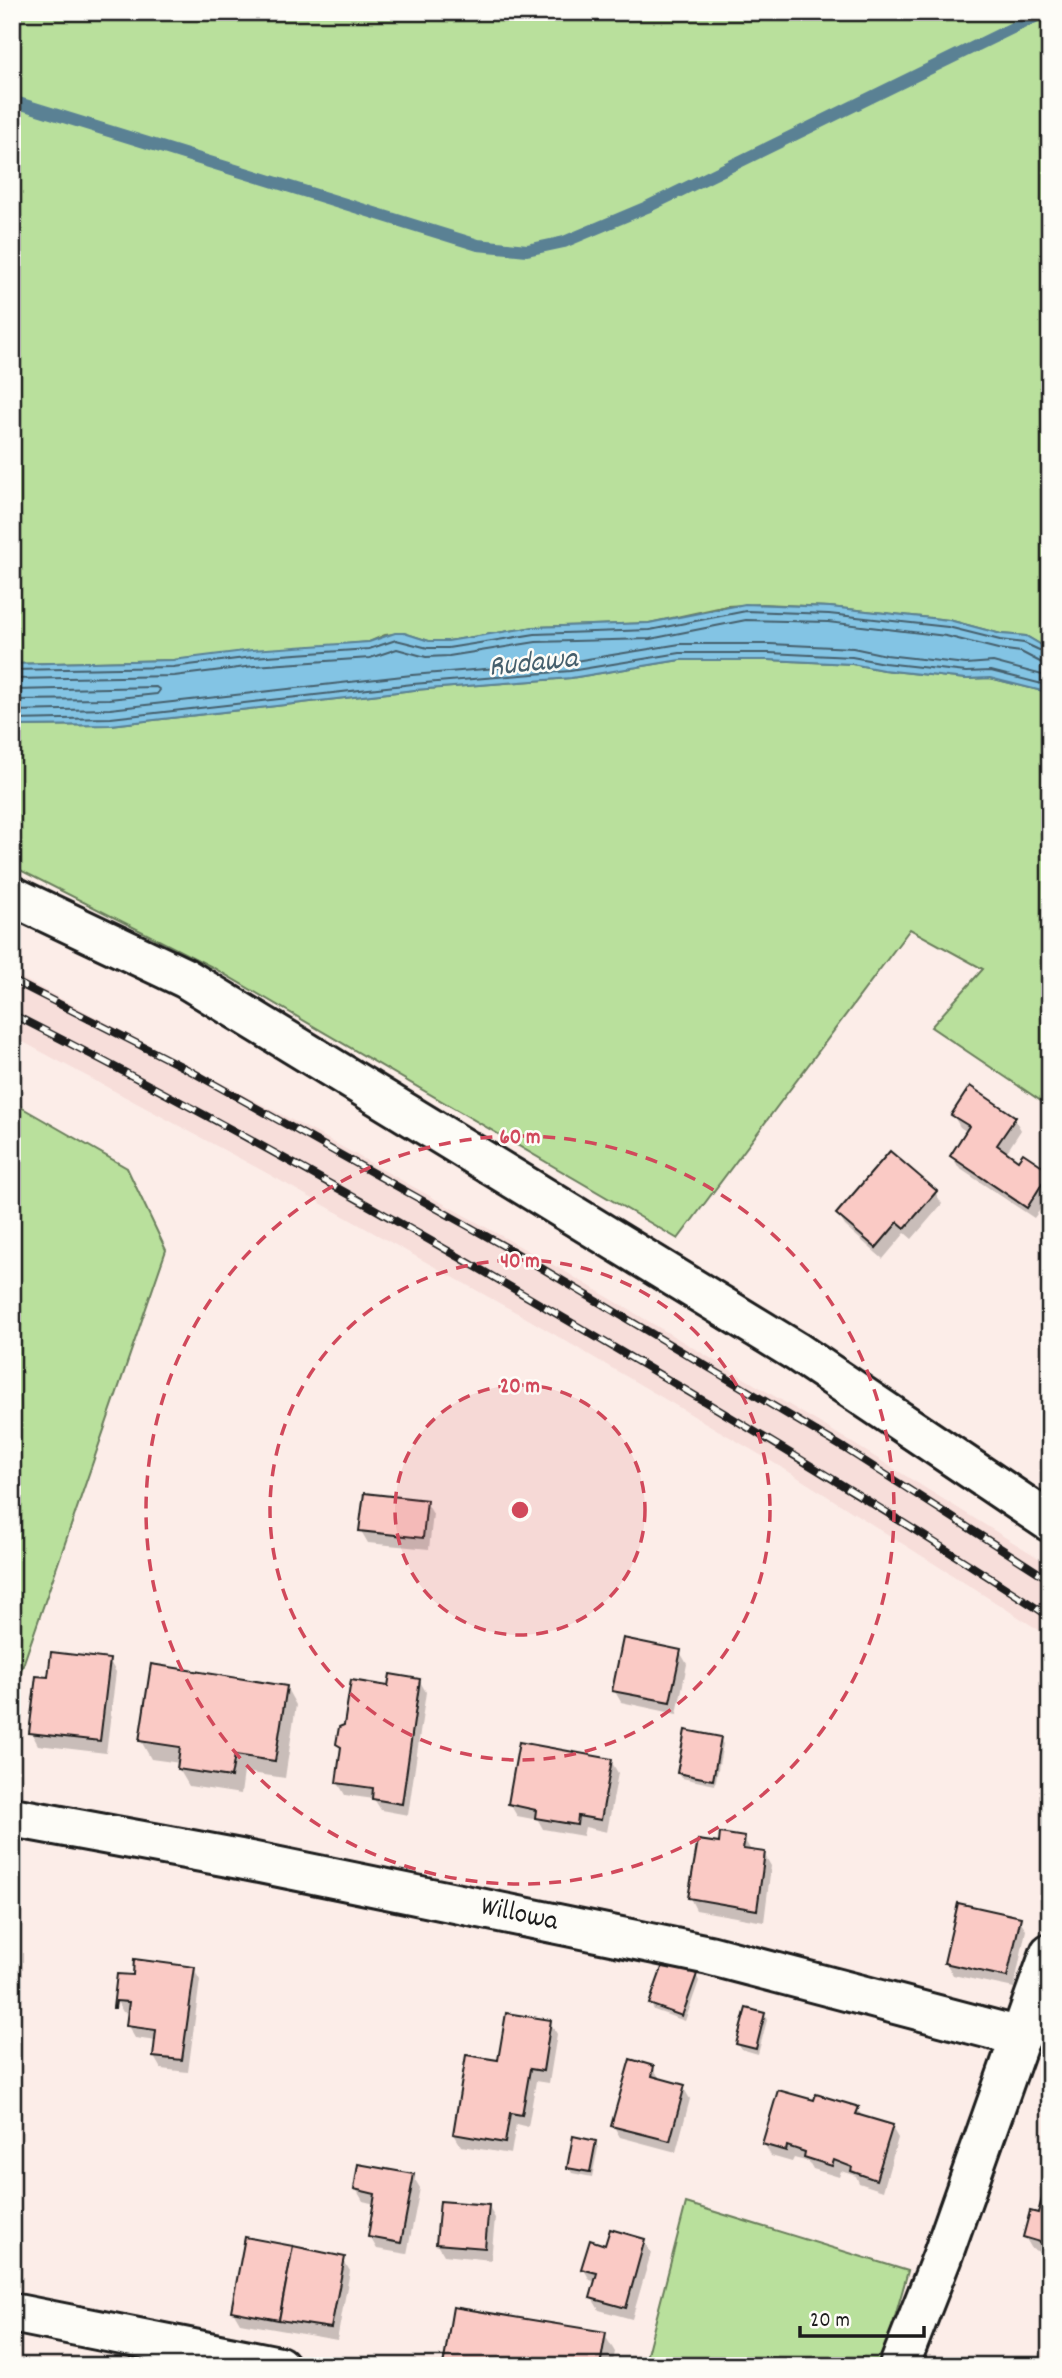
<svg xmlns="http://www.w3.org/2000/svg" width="1062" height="2378" font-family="Dekko,sans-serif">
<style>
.built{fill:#f7deda}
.green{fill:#b9e09c;stroke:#6a7e5c;stroke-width:2}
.water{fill:#83c4e4;stroke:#5a8194;stroke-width:2}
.shadow{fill:#0003}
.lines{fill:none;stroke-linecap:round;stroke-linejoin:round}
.shore{stroke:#455f6c;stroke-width:2}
.stream{stroke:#5a8194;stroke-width:12}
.building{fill:#facac5;stroke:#1c1c1c;stroke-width:2}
.street-casing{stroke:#1c1c1c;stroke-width:44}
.street{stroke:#fdfcf7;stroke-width:38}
.rail-casing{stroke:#1c1c1c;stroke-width:8}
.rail{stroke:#fdfcf7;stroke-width:5;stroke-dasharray:16;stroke-linecap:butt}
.ring{fill:none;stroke:#d1495b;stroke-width:3.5;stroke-dasharray:12 9}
.labels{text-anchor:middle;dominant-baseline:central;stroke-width:5;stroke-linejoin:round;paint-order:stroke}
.street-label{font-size:28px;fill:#1c1c1c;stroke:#fdfcf7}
.water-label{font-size:30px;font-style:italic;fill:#455f6c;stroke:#fdfcf7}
.centre{fill:#d1495b;stroke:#fdfcf7;stroke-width:3.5}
.ring-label{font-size:21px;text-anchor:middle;font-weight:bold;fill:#d1495b;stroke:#fdfcf7;stroke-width:5;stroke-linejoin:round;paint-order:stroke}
</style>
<rect width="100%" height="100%" fill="#fcede8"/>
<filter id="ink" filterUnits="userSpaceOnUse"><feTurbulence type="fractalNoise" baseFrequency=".0143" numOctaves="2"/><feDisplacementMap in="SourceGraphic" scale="14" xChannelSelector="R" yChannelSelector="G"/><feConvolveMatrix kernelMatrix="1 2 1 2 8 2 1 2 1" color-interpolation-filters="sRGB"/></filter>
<g filter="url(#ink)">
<polygon class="built" points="12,973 324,1137 564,1271 828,1428 1050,1565 1050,1637 786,1470 528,1319 263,1171 12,1036"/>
<g class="green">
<polygon points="12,12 1050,12 1050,650 1026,636 1001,634 949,620 830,607 763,604 727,606 649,623 534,627 448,641 429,641 404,633 385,635 369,642 173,660 12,664"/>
<polygon points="680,660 769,660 852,664 883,670 966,679 990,678 1050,693 1050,1107 931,1027 983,969 910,929 678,1239 212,967 12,866 12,726 111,725 414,690 571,678"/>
<polygon points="12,1102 127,1168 166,1250 12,1697"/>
<polygon points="686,2203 908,2271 881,2366 644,2366"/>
</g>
<polygon class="water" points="745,604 830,607 949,620 1001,634 1026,636 1050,650 1050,693 990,678 966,679 883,670 852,664 769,660 680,660 571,678 414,690 111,725 12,726 12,664 173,660 252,650 369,642 395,633 404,633 429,641 448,641 534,627 649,623"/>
<g class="shadow">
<polygon points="953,1115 1014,1118 1021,1130 1006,1153 1019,1162 1023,1155 1050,1174 1050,1196 1034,1218 959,1168 952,1156 967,1132 960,1127"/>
<polygon points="935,1192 942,1204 912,1239 905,1233 883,1259 845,1226 838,1214"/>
<polygon points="426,1502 433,1514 429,1549 368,1543 361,1531"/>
<polygon points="680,1652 687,1664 677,1714 621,1702 614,1690"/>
<polygon points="109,1660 116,1672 106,1753 38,1745 31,1732 50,1679"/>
<polygon points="419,1680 426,1692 408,1815 381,1810 374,1799 345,1795 338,1783 342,1750 338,1744"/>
<polygon points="286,1687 296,1705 285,1778 244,1772 241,1794 189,1786 179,1769 180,1763 151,1759 141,1741"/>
<polygon points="720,1739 723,1744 715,1785 682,1778 678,1773"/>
<polygon points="611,1761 618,1773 607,1832 585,1827 583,1836 543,1829 538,1820 517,1816 510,1804"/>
<polygon points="744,1839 752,1852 764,1854 771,1866 764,1922 696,1910 690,1898 720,1845"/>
<polygon points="1019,1918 1026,1930 1014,1988 953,1975 946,1963"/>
<polygon points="193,1968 200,1980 188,2072 161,2069 154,2057 156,2041 135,2038 128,2026 130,2013 123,2012 116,2000 134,1977"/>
<polygon points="696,1975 699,1981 685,2021 654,2010 651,2004"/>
<polygon points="764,2014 767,2020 758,2054 741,2049 738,2044"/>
<polygon points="550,2022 557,2034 549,2083 536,2081 528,2127 516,2124 511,2154 461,2146 454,2134 499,2062"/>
<polygon points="653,2067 661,2081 683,2087 690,2099 676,2152 620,2137 613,2125"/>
<polygon points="815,2102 857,2108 863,2118 891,2126 898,2138 883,2191 859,2183 856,2176 841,2171 839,2177 813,2169 809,2162 794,2158 792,2162 771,2156 764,2143"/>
<polygon points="595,2142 598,2148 592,2177 572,2173 569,2168"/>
<polygon points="413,2176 420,2188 407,2254 377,2249 370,2237 375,2204 363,2201 356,2189"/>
<polygon points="1050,2182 1050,2255 1032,2249 1025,2237 1039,2215"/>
<polygon points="488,2206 495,2218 491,2260 444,2255 437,2243"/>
<polygon points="644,2241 651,2253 632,2319 599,2310 592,2298 596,2282 590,2280 583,2268 606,2247"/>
<polygon points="343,2259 350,2271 337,2340 240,2323 233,2311"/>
<polygon points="604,2334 615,2352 612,2366 445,2366"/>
</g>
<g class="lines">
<g class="shore">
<polyline points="12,670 173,667 253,657 369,649 396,640 428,648 448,648 535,634 650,630 746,611 829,614 948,627 1000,640 1024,643 1050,655"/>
<polyline points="12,679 174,676 254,666 370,658 397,649 426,657 449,656 536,642 650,639 746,620 828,622 946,636 998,649 1021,652 1042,663 1050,664"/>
<polyline points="12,690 156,687 160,690 157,694 109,699 12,700"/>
<polyline points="12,711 110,709 412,675 569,662 680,644 770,644 853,648 886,655 966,664 993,662 1050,677"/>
<polyline points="12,720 111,718 413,684 570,671 680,653 769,653 852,657 884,663 966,672 991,671 1050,686"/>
</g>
<polyline class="stream" points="12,101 478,245 527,250 564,242 647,207 1045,12"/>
</g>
<g class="building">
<polygon points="970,1086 1016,1117 997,1145 1018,1160 1023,1153 1050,1171 1027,1208 950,1156 969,1126 951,1115"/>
<polygon points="890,1151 937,1191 905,1228 898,1222 876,1248 836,1214"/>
<polygon points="364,1493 427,1500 423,1538 359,1531"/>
<polygon points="623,1638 681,1650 670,1702 612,1691"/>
<polygon points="51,1652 110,1659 100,1741 29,1733 36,1676 48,1677"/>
<polygon points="151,1664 287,1686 275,1761 235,1755 231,1777 177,1769 180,1747 139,1741"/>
<polygon points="390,1674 420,1679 402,1804 372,1799 373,1788 336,1783 341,1747 336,1744 339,1727 344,1725 351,1680 388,1686"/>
<polygon points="685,1730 721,1737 713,1780 677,1773"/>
<polygon points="519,1742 612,1759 601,1820 578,1816 577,1825 535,1818 536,1810 508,1804"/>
<polygon points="720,1833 745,1837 743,1849 765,1852 757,1910 688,1898 698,1840 719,1843"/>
<polygon points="958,1903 1021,1917 1007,1977 944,1963"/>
<polygon points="134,1959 195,1967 182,2060 153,2057 156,2030 126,2026 129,2002 116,2001 115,2008 113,2008 117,1974 133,1975"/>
<polygon points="664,1962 697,1974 682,2016 649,2004"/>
<polygon points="746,2008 765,2013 756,2049 736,2044"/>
<polygon points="506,2013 551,2020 543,2071 530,2069 522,2115 510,2113 505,2143 453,2134 466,2055 498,2060"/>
<polygon points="630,2059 654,2066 652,2076 685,2085 670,2141 611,2126"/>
<polygon points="778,2090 814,2100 816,2094 859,2107 856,2114 893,2125 876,2180 851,2171 852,2167 834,2160 832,2166 804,2157 805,2152 787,2146 786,2151 762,2144"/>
<polygon points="573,2136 596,2141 590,2172 567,2168"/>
<polygon points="358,2164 414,2174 401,2243 368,2237 375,2194 354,2189"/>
<polygon points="1047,2180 1050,2181 1050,2245 1023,2237 1030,2211 1038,2213"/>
<polygon points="440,2201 489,2205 485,2248 436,2244"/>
<polygon points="610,2229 645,2239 626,2308 590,2298 597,2273 581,2269 590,2240 605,2245"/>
<polygon points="245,2237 293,2246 279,2320 231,2311"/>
<polygon points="293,2246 345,2257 331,2328 279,2320"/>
<polygon points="453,2307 606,2332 600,2366 443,2366"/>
</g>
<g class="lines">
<defs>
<g id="street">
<polyline points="12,896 185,978 797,1352 1050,1522"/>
<polyline points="12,1817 240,1859 709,1955 1021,2037"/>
<polyline points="12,2313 279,2366"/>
<polyline points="899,2366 942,2257 1050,1953"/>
</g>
</defs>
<use href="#street" class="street-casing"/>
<use href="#street" class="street"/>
<defs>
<g id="rail">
<polyline points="12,980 187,1069 511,1250 844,1448 1050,1580"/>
<path d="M12 1014C224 1121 431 1239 635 1360 775 1443 914 1527 1050 1617"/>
</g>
</defs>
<use href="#rail" class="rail-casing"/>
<use href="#rail" class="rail"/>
</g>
</g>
<circle cx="520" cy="1510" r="125" fill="#d1495b" fill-opacity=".12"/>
<g class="ring">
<circle cx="520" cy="1510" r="125"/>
<circle cx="520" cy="1510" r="250"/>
<circle cx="520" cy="1510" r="374"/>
</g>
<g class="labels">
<g class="street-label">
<text transform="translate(519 1916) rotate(12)">Willowa</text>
</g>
<g class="water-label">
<text transform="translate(533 665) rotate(-6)">Rudawa</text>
</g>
</g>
<circle cx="520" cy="1510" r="10" class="centre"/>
<g class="ring-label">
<text x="520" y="1143">60 m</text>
<text x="520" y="1267">40 m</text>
<text x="520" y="1392">20 m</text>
</g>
<rect width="1062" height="2378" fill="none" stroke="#fdfcf7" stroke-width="42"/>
<rect x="21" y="21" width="1020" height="2336" fill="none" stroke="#1c1c1c" stroke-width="2.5" filter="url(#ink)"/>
<path d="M800 2326v10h124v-10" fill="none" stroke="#1c1c1c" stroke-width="3.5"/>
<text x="810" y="2326" font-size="21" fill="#1c1c1c" stroke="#fdfcf7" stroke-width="5" paint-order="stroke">20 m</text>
</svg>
